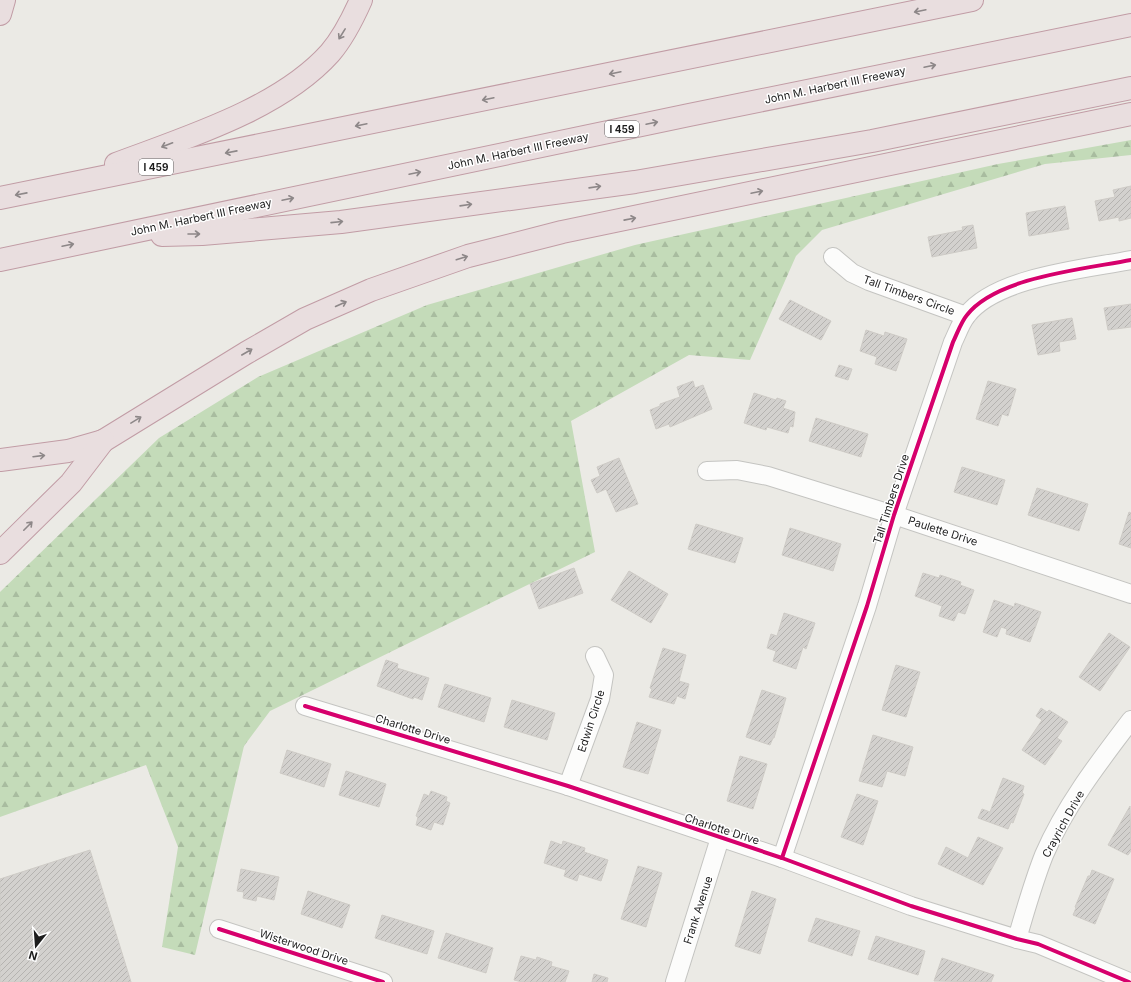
<svg xmlns="http://www.w3.org/2000/svg" width="1131" height="982" font-family="Inter,sans-serif">
<style>
.forest{fill:url(#forest-firs)}
.building{fill:url(#building-hatch);stroke:#cecbc6}
.lines{fill:none;stroke-linecap:round;stroke-linejoin:round}
.minor-casing{stroke:#c4c4c1;stroke-width:20}
.highway-casing{stroke:#c19ca5;stroke-width:24}
.minor{stroke:#fcfcfb;stroke-width:18}
.highway{stroke:#e9dedf;stroke-width:22}
.cycleway-casing{stroke:#fff;stroke-width:6}
.cycleway{stroke:#d6006c;stroke-width:4}
.oneway{stroke:#8d8788}
.labels{text-anchor:middle;dominant-baseline:central;stroke-width:3;stroke-linejoin:round;paint-order:stroke}
.shield{fill:#fff;stroke:#616161;stroke-width:1}
.shield-label{font-size:10px;font-weight:bold;fill:#1d1d1d}
.street-label{font-size:11px;fill:#1d1d1d;stroke:#fff}
</style>
<defs>
<pattern id="forest-firs" width="22" height="20" patternUnits="userSpaceOnUse"><rect width="22" height="20" fill="#c4dbb9"/><path d="M5 1l3.5 6h-7zM16 11l3.5 6h-7z" fill="#a8bc9f"/></pattern>
<pattern id="building-hatch" width="6" height="6" patternUnits="userSpaceOnUse"><rect width="6" height="6" fill="#d3d1ce"/><path d="M-1 1l2-2M0 6l6-6M5 7l2-2" fill="none" stroke="#b5b3b0"/></pattern>
</defs>
<rect width="100%" height="100%" fill="#ebeae5"/>
<polygon class="forest" points="1131,140 1131,155 1045,164 822,230 796,256 750,360 689,355 571,421 595,552 270,711 244,746 195,955 162,947 178,847 146,765 0,817 0,592 159,438 258,377 427,305 635,245 998,164"/>
<g class="building">
<polygon points="1131,186 1131,218 1119,221 1119,217 1099,221 1095,201 1115,197 1113,190"/>
<polygon points="1065,206 1069,229 1029,236 1026,213"/>
<polygon points="973,225 977,248 932,257 928,237 963,230 962,227"/>
<polygon points="790,300 831,321 821,340 779,319"/>
<polygon points="1131,304 1131,327 1108,330 1104,308"/>
<polygon points="1072,318 1076,339 1059,342 1060,351 1038,355 1032,325"/>
<polygon points="866,330 884,336 885,332 907,339 896,371 875,364 877,357 860,351"/>
<polygon points="839,365 852,369 848,380 835,376"/>
<polygon points="693,381 695,388 703,385 712,409 670,427 669,424 656,429 650,410 660,406 660,404 680,397 677,387"/>
<polygon points="988,381 1016,389 1008,416 1002,414 998,426 976,419"/>
<polygon points="754,393 776,400 777,398 786,401 783,408 795,412 793,427 790,426 788,433 767,427 766,430 744,423"/>
<polygon points="816,418 868,434 861,457 809,441"/>
<polygon points="619,458 638,504 616,512 606,489 597,493 591,480 600,476 597,467"/>
<polygon points="962,467 1005,480 997,505 954,492"/>
<polygon points="1037,488 1088,504 1079,531 1028,515"/>
<polygon points="1129,512 1131,513 1131,548 1119,544"/>
<polygon points="696,524 743,538 735,563 688,549"/>
<polygon points="790,528 841,544 833,571 782,555"/>
<polygon points="574,568 583,593 539,609 530,584"/>
<polygon points="629,571 668,594 651,623 611,600"/>
<polygon points="923,573 939,578 940,575 961,582 960,585 974,590 965,614 958,612 954,621 939,616 942,606 915,596"/>
<polygon points="994,600 1014,607 1015,603 1041,612 1030,642 1006,634 1007,629 1001,627 997,637 983,632"/>
<polygon points="784,613 815,623 806,649 803,647 796,669 773,661 776,651 767,648 771,634 777,636"/>
<polygon points="1109,633 1130,647 1100,691 1079,677"/>
<polygon points="663,648 686,655 679,681 689,684 685,699 677,696 674,704 649,697 652,689 650,688"/>
<polygon points="386,660 398,664 397,668 429,678 422,700 414,697 413,699 377,686"/>
<polygon points="896,665 920,672 906,717 882,710"/>
<polygon points="445,684 491,698 484,722 438,707"/>
<polygon points="762,690 786,698 774,738 773,738 770,745 746,737"/>
<polygon points="512,700 555,713 547,740 504,727"/>
<polygon points="1041,708 1047,712 1049,710 1068,722 1057,738 1062,741 1045,765 1022,750 1042,720 1036,716"/>
<polygon points="637,722 661,730 648,774 623,767"/>
<polygon points="873,735 913,747 905,776 887,771 882,787 859,781"/>
<polygon points="287,750 331,764 324,787 280,773"/>
<polygon points="740,756 767,764 753,809 727,801"/>
<polygon points="346,771 386,784 379,807 339,795"/>
<polygon points="1003,778 1024,786 1022,793 1024,794 1013,823 1011,822 1008,829 978,818 982,809 990,812"/>
<polygon points="431,791 447,797 446,801 450,803 443,825 434,822 431,830 416,825 418,817 416,816 424,794 429,796"/>
<polygon points="857,794 878,801 863,845 841,837"/>
<polygon points="1130,806 1131,851 1128,855 1108,845"/>
<polygon points="978,837 1003,848 983,885 938,864 946,847 968,858"/>
<polygon points="551,841 562,845 563,841 585,848 584,852 608,860 601,881 579,874 577,881 564,876 566,870 544,863"/>
<polygon points="90,850 131,982 0,982 0,879"/>
<polygon points="638,866 662,873 646,927 621,919"/>
<polygon points="241,869 279,877 274,900 257,896 256,901 243,898 244,892 237,891"/>
<polygon points="1092,870 1114,879 1095,924 1073,915 1076,908 1075,907 1088,876 1090,876"/>
<polygon points="308,891 350,905 342,928 301,914"/>
<polygon points="752,891 776,899 760,954 735,946"/>
<polygon points="382,915 434,931 427,954 375,938"/>
<polygon points="816,918 860,931 852,956 808,941"/>
<polygon points="446,933 493,948 486,973 438,958"/>
<polygon points="876,936 925,951 918,975 868,959"/>
<polygon points="521,956 536,960 537,957 552,962 551,966 569,971 565,982 522,982 514,980"/>
<polygon points="942,958 994,975 991,982 934,981"/>
<polygon points="594,974 608,978 607,982 592,982"/>
</g>
<g class="lines">
<defs>
<g id="minor">
<polyline points="833,257 852,273 869,281 966,316"/>
<polyline points="707,471 737,470 768,476 894,515 1131,594"/>
<polyline points="305,706 568,786 782,858 911,906 1017,939 1038,944 1129,982"/>
<polyline points="568,786 600,699 604,675 595,656"/>
<path d="M782 858 867 606 894 515 953 342C957 334 961 322 967 315 996 277 1085 269 1131 260"/>
<polyline points="219,929 383,982"/>
<path d="M1017 939C1025 911 1033 883 1044 855 1065 806 1099 762 1131 720"/>
<polyline points="675,982 720,838"/>
</g>
<g id="highway">
<polyline points="0,14 4,0"/>
<path d="M116 164C185 138 280 109 330 53 343 38 353 18 361 0"/>
<polyline points="0,198 972,0"/>
<polyline points="162,235 202,234 341,222 635,182 872,141 1131,88"/>
<polyline points="0,260 689,115 1131,25"/>
<polyline points="0,460 68,451 103,441 246,353 305,319 371,290 468,256 562,232 1131,114"/>
<polyline points="0,553 71,483 103,441"/>
</g>
</defs>
<use href="#minor" class="minor-casing"/>
<use href="#highway" class="highway-casing"/>
<use href="#minor" class="minor"/>
<use href="#highway" class="highway"/>
<defs>
<g id="cycleway">
<polyline points="305,706 568,786 782,858 911,906 1017,939 1038,944 1129,982"/>
<path d="M782 858 867 606 894 515 953 342C957 334 961 322 967 315 996 277 1085 269 1131 260"/>
<polyline points="219,929 383,982"/>
</g>
</defs>
<use href="#cycleway" class="cycleway-casing"/>
<use href="#cycleway" class="cycleway"/>
</g>
<defs><path id="oneway-shaft" d="M-6 0H5M1.5-3L5.5 0L1.5 3" fill="none" stroke-width="1.6" stroke-linecap="round" stroke-linejoin="round"/></defs>
<g class="oneway">
<use href="#oneway-shaft" transform="translate(920 11) rotate(168)"/>
<use href="#oneway-shaft" transform="translate(342 34) rotate(122)"/>
<use href="#oneway-shaft" transform="translate(930 66) rotate(-12)"/>
<use href="#oneway-shaft" transform="translate(615 73) rotate(168)"/>
<use href="#oneway-shaft" transform="translate(488 99) rotate(168)"/>
<use href="#oneway-shaft" transform="translate(652 123) rotate(-12)"/>
<use href="#oneway-shaft" transform="translate(361 125) rotate(168)"/>
<use href="#oneway-shaft" transform="translate(167 145) rotate(159)"/>
<use href="#oneway-shaft" transform="translate(231 152) rotate(169)"/>
<use href="#oneway-shaft" transform="translate(415 173) rotate(-12)"/>
<use href="#oneway-shaft" transform="translate(595 187) rotate(-8)"/>
<use href="#oneway-shaft" transform="translate(757 192) rotate(-12)"/>
<use href="#oneway-shaft" transform="translate(21 194) rotate(169)"/>
<use href="#oneway-shaft" transform="translate(288 199) rotate(-12)"/>
<use href="#oneway-shaft" transform="translate(466 205) rotate(-8)"/>
<use href="#oneway-shaft" transform="translate(630 219) rotate(-11)"/>
<use href="#oneway-shaft" transform="translate(337 222) rotate(-6)"/>
<use href="#oneway-shaft" transform="translate(194 234)"/>
<use href="#oneway-shaft" transform="translate(68 245) rotate(-12)"/>
<use href="#oneway-shaft" transform="translate(462 258) rotate(-17)"/>
<use href="#oneway-shaft" transform="translate(341 304) rotate(-24)"/>
<use href="#oneway-shaft" transform="translate(247 352) rotate(-30)"/>
<use href="#oneway-shaft" transform="translate(136 420) rotate(-31)"/>
<use href="#oneway-shaft" transform="translate(39 456) rotate(-7)"/>
<use href="#oneway-shaft" transform="translate(28 526) rotate(-45)"/>
</g>
<g class="labels">
<g class="shield">
<rect x="605" y="121" width="34" height="16" rx="3"/>
<rect x="139" y="159" width="34" height="16" rx="3"/>
</g>
<g class="shield-label">
<text x="622" y="129">I 459</text>
<text x="156" y="167">I 459</text>
</g>
<g class="street-label">
<text transform="translate(835 85) rotate(-12)">John M. Harbert III Freeway</text>
<text transform="translate(518 151) rotate(-12)">John M. Harbert III Freeway</text>
<text transform="translate(201 217) rotate(-12)">John M. Harbert III Freeway</text>
<text transform="translate(909 295) rotate(20)">Tall Timbers Circle</text>
<text transform="translate(891 499) rotate(-72)">Tall Timbers Drive</text>
<text transform="translate(943 531) rotate(18)">Paulette Drive</text>
<text transform="translate(591 721) rotate(-72)">Edwin Circle</text>
<text transform="translate(413 729) rotate(17)">Charlotte Drive</text>
<text transform="translate(1063 824) rotate(-61)">Crayrich Drive</text>
<text transform="translate(722 829) rotate(18)">Charlotte Drive</text>
<text transform="translate(698 910) rotate(-72)">Frank Avenue</text>
<text transform="translate(304 947) rotate(18)">Wisterwood Drive</text>
</g>
</g>
<g transform="translate(36 946) rotate(197)" stroke="#ffffff" stroke-width="3" paint-order="stroke">
<path d="M0-3L7 15L0 10L-7 15Z" fill="#1d1d1d"/>
<text y="-6" font-size="11" font-weight="bold" text-anchor="middle" fill="#1d1d1d">N</text>
</g>
</svg>
